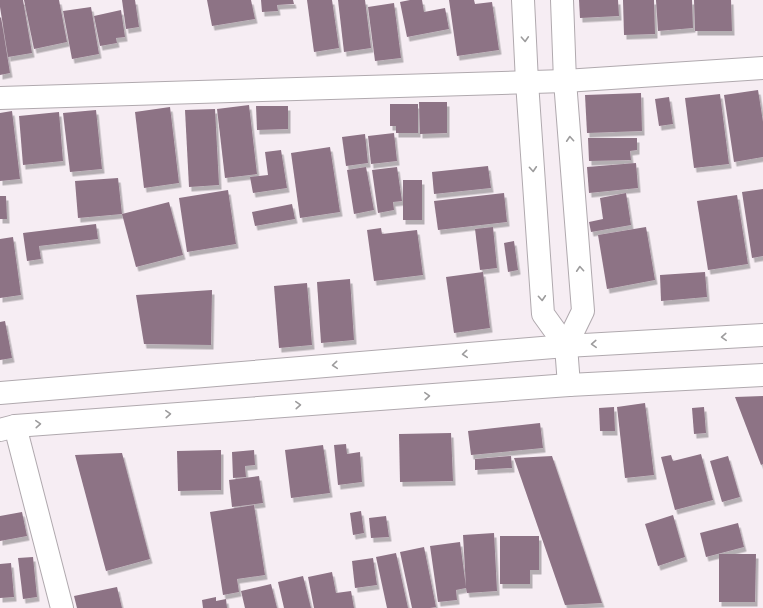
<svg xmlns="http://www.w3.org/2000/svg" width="763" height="608" font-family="'Fira Sans Condensed',sans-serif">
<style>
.building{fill:#8d7385;filter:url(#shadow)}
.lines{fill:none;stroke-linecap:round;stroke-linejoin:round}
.minor-casing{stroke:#b0a9ae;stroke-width:24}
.tertiary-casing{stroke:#b0a9ae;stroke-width:24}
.minor{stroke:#fff;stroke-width:22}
.tertiary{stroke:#fff;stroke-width:22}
.oneway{stroke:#9d9c9d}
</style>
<defs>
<filter id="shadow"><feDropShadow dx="2.5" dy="4.5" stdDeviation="0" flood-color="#0004"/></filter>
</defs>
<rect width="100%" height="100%" fill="#f6edf3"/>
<g class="building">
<polygon points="0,0 23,0 32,53 8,57 0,7"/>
<polygon points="24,0 59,0 67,42 34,49"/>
<polygon points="122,0 135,0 139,27 126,29"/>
<polygon points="207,0 251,0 255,19 212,26"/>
<polygon points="261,0 293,0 294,4 277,5 278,11 262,12"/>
<polygon points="307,0 332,0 339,48 314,52"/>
<polygon points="338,0 365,0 371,48 344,52"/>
<polygon points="410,0 422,0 424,12 445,8 449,29 407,37 400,2"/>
<polygon points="449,0 474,0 475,4 492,2 499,50 457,56"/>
<polygon points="579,0 618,0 619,16 580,18"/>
<polygon points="623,0 654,0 655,34 624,35"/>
<polygon points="656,0 692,0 693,28 658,31"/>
<polygon points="694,0 731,0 732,31 695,31"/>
<polygon points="394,3 401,58 375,61 368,7"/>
<polygon points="91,7 99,54 72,59 63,11"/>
<polygon points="121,10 125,37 116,38 117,43 100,46 94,16"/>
<polygon points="1,17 10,73 0,75 0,18"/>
<polygon points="758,90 763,122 763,157 734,162 724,95"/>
<polygon points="641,93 642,131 587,133 585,95"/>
<polygon points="720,94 729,164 694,168 685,98"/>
<polygon points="669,97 673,124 659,126 655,99"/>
<polygon points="419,102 447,102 447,133 420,134"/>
<polygon points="390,104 418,104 418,133 396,133 396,126 390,126"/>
<polygon points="249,105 257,174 225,178 217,109"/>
<polygon points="256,106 288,106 288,129 257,130"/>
<polygon points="170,107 179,183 144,188 135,112"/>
<polygon points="215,109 219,185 189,187 185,110"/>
<polygon points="96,110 102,169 70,172 63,113"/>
<polygon points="12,111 20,179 0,181 0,113"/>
<polygon points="59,112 63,161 23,165 19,116"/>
<polygon points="394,133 397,161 371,164 368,136"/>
<polygon points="365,134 368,163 346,166 342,137"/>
<polygon points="588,138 637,138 637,150 630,151 631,160 589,161"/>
<polygon points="330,147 340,212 300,218 291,153"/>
<polygon points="281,150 287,188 253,193 250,177 268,175 265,152"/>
<polygon points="636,163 638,188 589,193 587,167"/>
<polygon points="488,166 491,188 434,194 432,172"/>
<polygon points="366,167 374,210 354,214 347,170"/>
<polygon points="397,167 402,201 393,202 394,210 378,213 372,170"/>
<polygon points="118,178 122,214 78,218 75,181"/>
<rect x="403" y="180" width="19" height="40"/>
<polygon points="763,189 763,256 752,258 742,192"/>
<polygon points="228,190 236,244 187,252 179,198"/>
<polygon points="504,193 507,222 438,230 434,201"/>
<polygon points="626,193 631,225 591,232 589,222 603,219 600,198"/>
<polygon points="737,195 748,264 708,270 697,201"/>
<polygon points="0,196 6,196 7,219 0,219"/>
<polygon points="169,202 183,255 136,267 122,214"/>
<polygon points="292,204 295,219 255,226 252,212"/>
<polygon points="96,224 98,239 39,246 41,259 27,261 23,233"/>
<polygon points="493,227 497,268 480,270 475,229"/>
<polygon points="646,227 655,280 607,289 598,235"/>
<polygon points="381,228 382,234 417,230 423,275 374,281 367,230"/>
<polygon points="13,237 21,295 0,298 0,239"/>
<polygon points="514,241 518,270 508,272 504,243"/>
<polygon points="483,272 490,328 454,333 446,277"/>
<polygon points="705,272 707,297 661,301 660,275"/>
<polygon points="350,279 354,340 321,343 317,282"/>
<polygon points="307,283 312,345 279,348 274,286"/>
<polygon points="212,290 211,345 144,344 136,295"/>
<polygon points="5,321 12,358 0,360 0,322"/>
<polygon points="763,396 763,464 761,465 735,397"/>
<polygon points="645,403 654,475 625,478 617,407"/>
<polygon points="614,407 615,431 600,431 599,408"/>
<polygon points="704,407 706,433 694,434 692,408"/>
<polygon points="540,423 543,448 471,455 468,431"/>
<polygon points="451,433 453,481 400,482 399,434"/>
<polygon points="346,444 347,454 360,452 362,482 338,485 334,445"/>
<polygon points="323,445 330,493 291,498 285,450"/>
<polygon points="221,450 221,490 178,491 177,451"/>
<polygon points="254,450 255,465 245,466 246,477 233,478 232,452"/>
<polygon points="122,453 150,559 106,571 75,455"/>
<polygon points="701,454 713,500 675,510 661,457 671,455 673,461"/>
<polygon points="511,456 512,468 475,470 475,459"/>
<polygon points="552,456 602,603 565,605 514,458"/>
<polygon points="728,456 740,497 722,502 710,461"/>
<polygon points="259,476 263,503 232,507 229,480"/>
<polygon points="254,505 265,575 237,579 239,592 223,595 210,512"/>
<polygon points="361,511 364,533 353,535 350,513"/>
<polygon points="22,512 27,536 0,541 0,516"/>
<polygon points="673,515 685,557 658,566 645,524"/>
<polygon points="386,516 389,537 371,538 369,518"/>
<polygon points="738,523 744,547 706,557 700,533"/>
<polygon points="494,533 497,591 467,593 466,588 456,590 457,600 438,602 430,546 460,542 466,587 463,535"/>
<polygon points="500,536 539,536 539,570 530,570 530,584 500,584"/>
<polygon points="424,547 436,607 430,608 412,608 400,552"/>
<polygon points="396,553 408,608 387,608 376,557"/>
<polygon points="719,554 756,554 755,602 719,602"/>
<polygon points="33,557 37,597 23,599 18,558"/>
<polygon points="373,558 377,585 355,588 352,561"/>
<polygon points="11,563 14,597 0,598 0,564"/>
<polygon points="332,572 336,593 351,591 354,608 314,608 308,577"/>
<polygon points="303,576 311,608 284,608 278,582"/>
<polygon points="271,584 277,608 245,608 241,591"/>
<polygon points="117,587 122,608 77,608 74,596"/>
<polygon points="216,597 216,601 226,599 227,608 203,608 202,600"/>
</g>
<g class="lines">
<defs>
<g id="minor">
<polyline points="523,0 527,82 543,314 566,346"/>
<polyline points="562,0 565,81 583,311 566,346 569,385"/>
<polyline points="0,98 565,81 763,68"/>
<polyline points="15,426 62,608"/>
</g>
<g id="tertiary">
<polyline points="0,393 566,346 763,335"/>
<polyline points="0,430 15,426 569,385 763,375"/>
</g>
</defs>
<use href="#minor" class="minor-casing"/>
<use href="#tertiary" class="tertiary-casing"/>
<use href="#minor" class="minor"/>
<use href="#tertiary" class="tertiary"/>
</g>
<defs><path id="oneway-chevron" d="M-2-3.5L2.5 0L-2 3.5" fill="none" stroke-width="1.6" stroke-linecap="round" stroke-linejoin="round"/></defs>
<g class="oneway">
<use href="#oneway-chevron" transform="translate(525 39) rotate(87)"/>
<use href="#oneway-chevron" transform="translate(570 139) rotate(-94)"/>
<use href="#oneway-chevron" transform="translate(533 169) rotate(86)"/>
<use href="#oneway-chevron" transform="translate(580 269) rotate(-94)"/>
<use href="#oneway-chevron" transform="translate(542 298) rotate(86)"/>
<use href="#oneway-chevron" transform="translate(724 337) rotate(177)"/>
<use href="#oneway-chevron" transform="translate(594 344) rotate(177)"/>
<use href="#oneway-chevron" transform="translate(465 354) rotate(175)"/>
<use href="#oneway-chevron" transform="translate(335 365) rotate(175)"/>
<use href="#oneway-chevron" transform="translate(427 396) rotate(-4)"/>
<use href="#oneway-chevron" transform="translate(298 405) rotate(-4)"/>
<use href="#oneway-chevron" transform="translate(168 414) rotate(-4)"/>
<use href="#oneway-chevron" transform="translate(38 424) rotate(-4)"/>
</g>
</svg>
